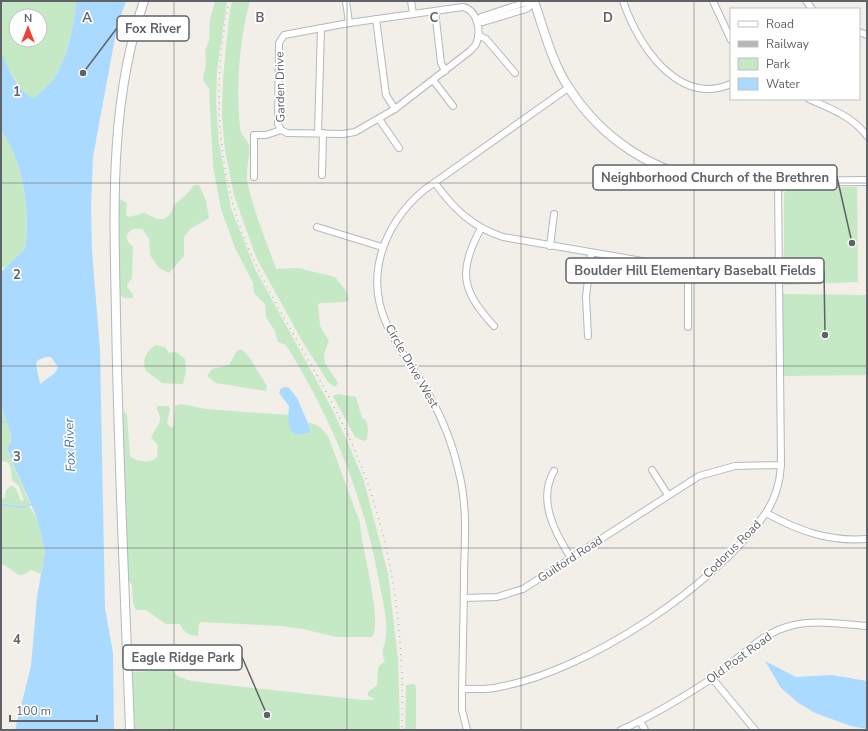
<svg xmlns="http://www.w3.org/2000/svg" width="868" height="731" font-family="'Nunito Sans',sans-serif">
<style>
.green{fill:#c5e8c5;fill-rule:evenodd}
.water{fill:#aadaff;fill-rule:evenodd}
.lines{fill:none;stroke-linecap:round;stroke-linejoin:round}
.stream{stroke:#aadaff;stroke-width:1.5}
.minor-casing{stroke:#b5b8bc;stroke-width:8}
.tertiary-casing{stroke:#b5b8bc;stroke-width:10}
.minor{stroke:#fff;stroke-width:6}
.tertiary{stroke:#fff;stroke-width:8}
.rail{stroke:#b6b7b8;stroke-width:1.5;stroke-dasharray:1 5;stroke-linecap:butt}
.grid{fill:none;stroke:#5f6368;stroke-width:1;stroke-opacity:0.55}
.labels{text-anchor:middle;dominant-baseline:central;stroke-width:3.5;stroke-linejoin:round;paint-order:stroke}
.street-label{font-size:12px;fill:#5f6368;stroke:#fff}
.water-label{font-size:13px;font-style:italic;fill:#4174aa;stroke:#fff}
.grid-label{font-size:13px;text-anchor:middle;font-weight:bold;fill:#5f6368;stroke:#fff;stroke-width:3.5;stroke-linejoin:round;paint-order:stroke}
.leader{fill:none;stroke:#5f6368;stroke-width:1.5}
.callout-dot{fill:#5f6368;stroke:#fff;stroke-width:1.5}
.callout{fill:#fff;stroke:#5f6368;stroke-width:1.5}
.callout-label{font-size:13px;text-anchor:middle;font-weight:bold;fill:#5f6368}
</style>
<rect width="100%" height="100%" fill="#f1efe8"/>
<g class="green">
<path d="M1 1H76C75 24 67 62 52 81 47 87 40 92 34 98L30 97 24 93 6 65 1 52ZM16 16H40V40H16Z"/>
<path d="M215 1H227L217 71 216 103 219 143 231 208 255 269 331 407 348 443 364 481 388 574 398 659 400 730H135L131 672 173 670 177 676 191 681 363 700 376 699 368 696V692L377 685 378 668 381 664 385 662C380 648 385 648 386 636 388 620 381 592 378 576 363 494 330 415 286 345L278 342 275 331 266 317 265 304 254 293 253 283 235 248 221 209 213 166 209 88 204 82 203 78 206 64 205 51 209 41 210 20Z"/>
<path d="M232 1H250C239 41 236 86 240 128 240 135 248 139 249 146 250 157 246 169 247 180 253 210 266 240 276 269L298 268 335 277 346 291 349 300 345 302 321 303 318 304 320 326 329 341 324 354 325 363 338 383 335 387 328 382 301 339 256 257 234 195 225 151 222 116 223 78 229 17Z"/>
<path d="M1 130C24 163 29 210 25 249L5 268 1 267Z"/>
<path d="M194 185H199L206 201 209 218 190 229 184 237V256L169 273 159 268 150 255 149 238 142 229C134 228 131 229 126 236L128 242 133 247 132 278 128 283 127 287 133 294V298H124L119 294 117 202 120 199 127 203 126 215 129 217 144 213 157 219H165L171 213 174 205 186 195Z"/>
<polygon points="857,187 858,282 784,285 784,193 791,188"/>
<polygon points="781,294 867,295 867,375 784,376"/>
<path d="M156 345 165 347 169 353 176 352 185 359 186 371 183 384 162 383 146 371C141 360 146 351 156 345Z"/>
<polygon points="241,349 247,354 267,386 266,391 216,383 207,376 212,369 229,365 237,351"/>
<polygon points="338,394 356,397 362,418 366,420 368,429 367,439 364,441 355,437 333,396"/>
<path d="M1 404C7 417 16 437 7 451L30 504 22 506 1 503V499L5 497 6 490 12 485 16 489 21 501 24 500 19 486 12 480 11 468 8 462 1 461Z"/>
<path d="M181 404 206 409 288 415V421L297 435 310 433V428L308 423C318 423 323 430 328 436L360 523C361 546 383 622 372 637H336L303 629 281 626 201 622 199 624 198 636C189 635 184 633 180 624H166L146 610H136L133 603 132 585 127 579 122 415 125 412 127 415 130 456C137 462 151 464 157 457L158 445 151 438C155 427 165 422 157 410V406H168L170 409 167 424 172 428 174 424 175 406Z"/>
<polygon points="1,504 21,507 29,506 37,518 45,552 41,574 31,570 25,574 19,575 1,563"/>
<polygon points="414,684 416,687 416,730 405,730 406,685"/>
</g>
<g class="water">
<path d="M76 1H126L117 27 93 157 91 208 92 251 100 350 105 608 113 653 114 730H15L31 666 37 597 45 552 37 518 7 450 11 442V434L1 404V272L25 249C30 210 24 163 1 130V52C6 64 20 96 34 98 40 92 47 87 52 81 67 62 75 24 76 1ZM46 357H51L58 367 55 373 40 384 36 364 38 360Z"/>
<polygon points="286,387 289,388 297,398 310,428 310,433 297,435 291,431 288,421 289,406 279,393 281,388"/>
<polygon points="765,661 796,677 832,675 867,681 867,729 851,726 815,713 797,702 781,688"/>
</g>
<g class="lines">
<g class="stream">
<polyline points="1,422 9,421"/>
<polyline points="1,504 22,507 33,504"/>
</g>
<defs>
<g id="minor">
<polyline points="346,1 349,23"/>
<polyline points="411,1 413,14"/>
<path d="M623 1C637 43 677 107 731 84"/>
<polyline points="713,1 731,40"/>
<polyline points="806,1 812,9"/>
<path d="M463 7C477 10 482 31 476 44 475 46 472 49 470 51L395 109 355 132 343 134 287 133 281 130 278 124 279 43 284 35 349 23Z"/>
<polyline points="435,11 441,63 445,71"/>
<polyline points="376,19 386,95 395,109"/>
<polyline points="477,22 481,17 524,3 534,3"/>
<polyline points="477,22 483,22 526,9 534,3"/>
<polyline points="859,32 867,35"/>
<polyline points="478,35 486,39 515,73"/>
<polyline points="433,80 453,106"/>
<path d="M809 99C831 109 852 116 867 136"/>
<polyline points="379,119 399,148"/>
<polyline points="318,133 321,28"/>
<polyline points="322,175 323,133"/>
<polyline points="254,177 254,135 266,135 281,130"/>
<path d="M435 183C453 208 472 227 503 237L654 263 722 269 780 268"/>
<polyline points="317,227 382,247"/>
<path d="M481 228C458 272 461 290 494 326"/>
<polyline points="550,246 554,214"/>
<polyline points="688,266 688,327"/>
<polyline points="588,336 586,297 591,253"/>
<polyline points="652,470 668,495"/>
<path d="M554 471C537 500 555 533 571 558"/>
<path d="M766 513C799 531 829 542 867 539"/>
<polyline points="464,598 497,597 523,589 699,476 735,466 781,465"/>
<polyline points="712,678 755,730"/>
<path d="M462 689C474 689 487 690 499 687 587 671 714 587 765 514 775 500 780 482 781 465L778 182"/>
<polyline points="640,721 645,730"/>
<path d="M467 730 462 710C462 664 464 617 464 571 465 539 467 508 460 477 454 448 444 421 429 395 416 371 398 350 387 325 364 275 384 224 424 190L568 88"/>
<path d="M621 730C652 716 682 698 711 679 739 660 760 632 794 625 817 620 844 624 867 626"/>
</g>
<g id="tertiary">
<path d="M534 1C544 30 552 63 569 88 601 138 653 173 712 181 730 183 749 182 767 182 800 182 834 181 867 181"/>
<path d="M130 730C125 591 118 453 116 314 114 210 109 102 144 1"/>
</g>
</defs>
<use href="#minor" class="minor-casing"/>
<use href="#tertiary" class="tertiary-casing"/>
<use href="#minor" class="minor"/>
<use href="#tertiary" class="tertiary"/>
<path class="rail" d="M229 1C211 87 216 180 254 261 286 328 330 389 358 458 393 543 405 639 402 730"/>
</g>
<path class="grid" d="M174 1V730M347 1V730M521 1V730M694 1V730M1 183H867M1 366H867M1 548H867"/>
<g class="labels">
<g class="street-label">
<text transform="translate(280 87) rotate(-91)">Garden Drive</text>
<text transform="translate(412 366) rotate(60)">Circle Drive West</text>
<text transform="translate(732 549) rotate(-45)">Codorus Road</text>
<text transform="translate(570 559) rotate(-33)">Guilford Road</text>
<text transform="translate(739 658) rotate(-36)">Old Post Road</text>
</g>
<g class="water-label">
<text transform="translate(70 445) rotate(-92)">Fox River</text>
</g>
</g>
<g class="grid-label">
<text x="87" y="22">A</text>
<text x="260" y="22">B</text>
<text x="434" y="22">C</text>
<text x="608" y="22">D</text>
<text x="17" y="96">1</text>
<text x="17" y="279">2</text>
<text x="17" y="461">3</text>
<text x="17" y="644">4</text>
</g>
<path class="leader" d="M83 73L117 28M852 243L837 177M825 335L824 271M267 715L242 657"/>
<g class="callout-dot">
<circle cx="83" cy="73" r="4"/>
<circle cx="852" cy="243" r="4"/>
<circle cx="825" cy="335" r="4"/>
<circle cx="267" cy="715" r="4"/>
</g>
<g class="callout">
<rect x="117" y="16" width="72" height="25" rx="4"/>
<rect x="593" y="165" width="244" height="25" rx="4"/>
<rect x="566" y="258" width="258" height="25" rx="4"/>
<rect x="123" y="645" width="119" height="25" rx="4"/>
</g>
<g class="callout-label">
<text x="153" y="33">Fox River</text>
<text x="715" y="182">Neighborhood Church of the Brethren</text>
<text x="695" y="275">Boulder Hill Elementary Baseball Fields</text>
<text x="183" y="662">Eagle Ridge Park</text>
</g>
<rect width="868" height="731" fill="none" stroke="#5f6368" stroke-width="4"/>
<rect x="730" y="8" width="130" height="92" fill="#ffffff" stroke="#bfc1c3"/>
<rect x="738" y="21" width="20" height="6" fill="#ffffff" stroke="#bfc1c3"/>
<text x="766" y="28" font-size="12" fill="#5f6368">Road</text>
<rect x="738" y="41" width="20" height="6" fill="#b6b7b8" stroke="#bfc1c3"/>
<text x="766" y="48" font-size="12" fill="#5f6368">Railway</text>
<rect x="738" y="58" width="20" height="12" fill="#c5e8c5" stroke="#bfc1c3"/>
<text x="766" y="68" font-size="12" fill="#5f6368">Park</text>
<rect x="738" y="78" width="20" height="12" fill="#aadaff" stroke="#bfc1c3"/>
<text x="766" y="88" font-size="12" fill="#5f6368">Water</text>
<g transform="translate(28 28)"><circle r="19" fill="#ffffff" stroke="#bfc1c3"/>
<path d="M0-3L7 15L0 10L-7 15Z" fill="#ea4335"/>
<text y="-6" font-size="11" font-weight="bold" text-anchor="middle" fill="#5f6368">N</text>
</g>
<path d="M10 715v6h87v-6" fill="none" stroke="#5f6368" stroke-width="2"/>
<text x="16" y="715" font-size="12" fill="#5f6368" stroke="#ffffff" stroke-width="3" paint-order="stroke">100 m</text>
</svg>
